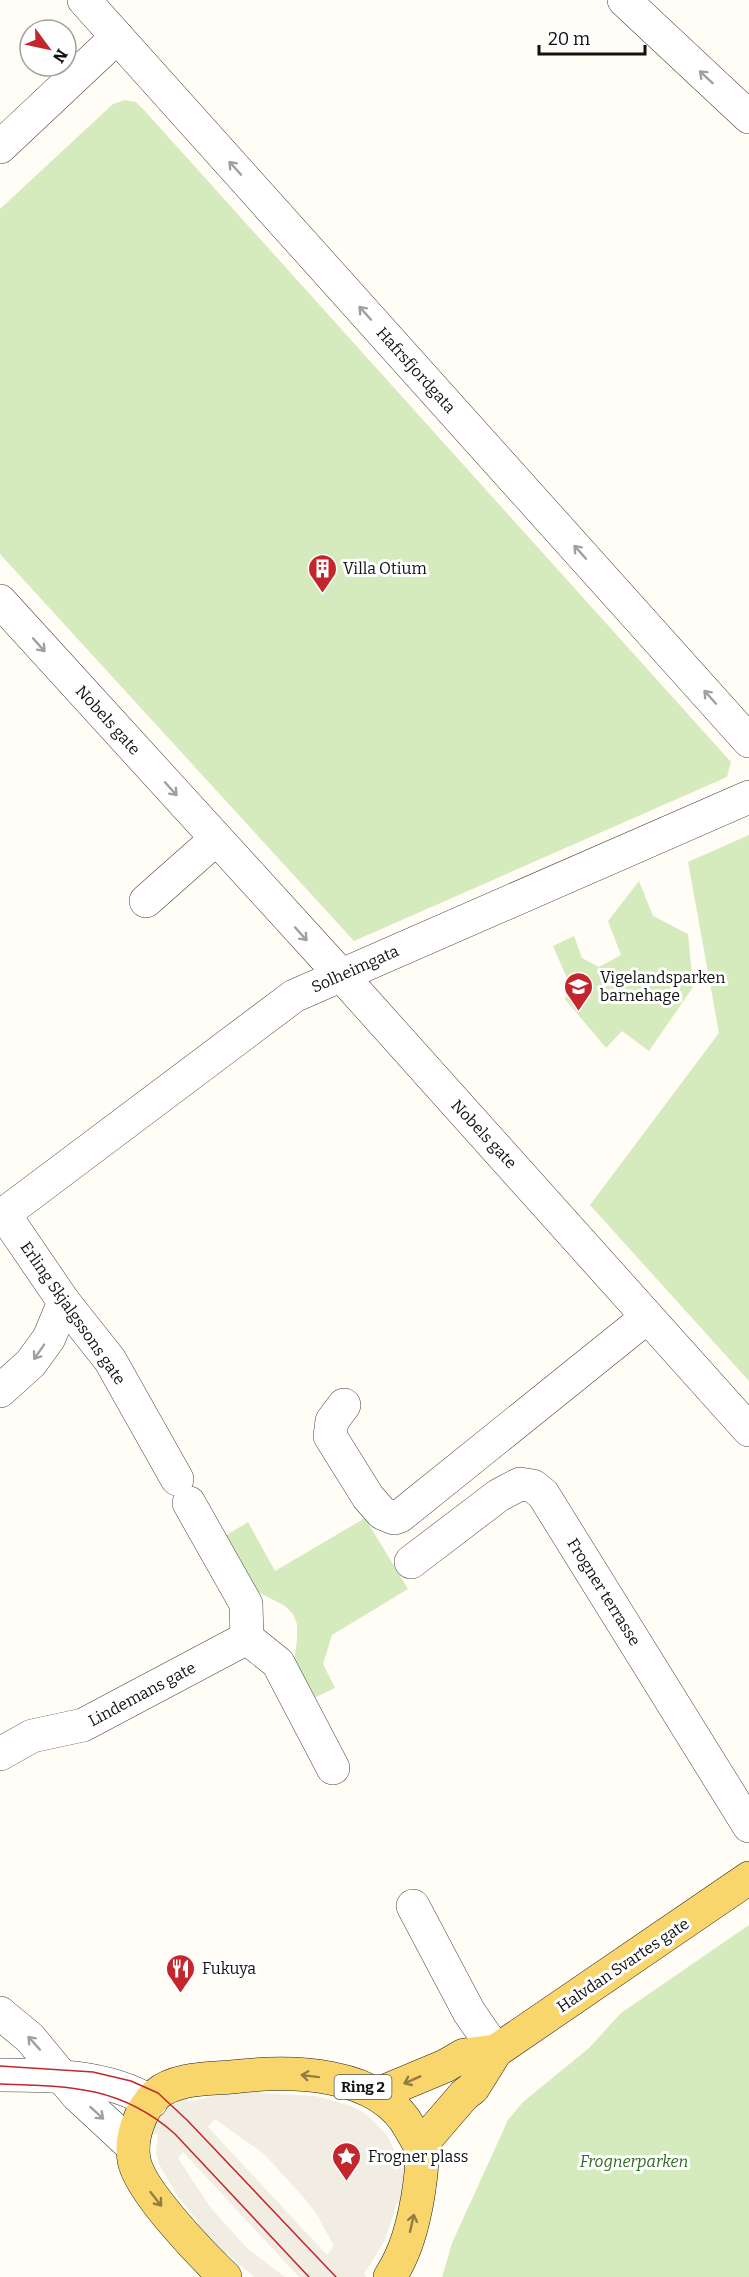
<svg xmlns="http://www.w3.org/2000/svg" width="749" height="2277" font-family="Bitter,serif">
<style>
.green{fill:#d5ebbd}
.plaza{fill:#f1ede2;fill-rule:evenodd}
.lines{fill:none;stroke-linecap:round;stroke-linejoin:round}
.minor-casing{stroke:#444;stroke-width:34}
.major-casing{stroke:#222;stroke-width:34}
.minor{stroke:#fff;stroke-width:33}
.major{stroke:#f9d66b;stroke-width:33}
.tram{stroke:#c4262e;stroke-width:1.5}
.oneway{stroke:#a0a0a0}
.oneway2{stroke:#917d42}
.labels{text-anchor:middle;dominant-baseline:central;stroke-width:6;stroke-linejoin:round;paint-order:stroke}
.shield{fill:#fff;stroke:#585858;stroke-width:1.5}
.shield-label{font-size:15px;font-weight:bold;fill:#111}
.street-label{font-size:16px;fill:#111;stroke:#fff}
.poi-label{font-size:16px;fill:#111;stroke:#fff;text-anchor:start}
.park-label{font-size:16px;font-style:italic;fill:#2f6b1f;stroke:#fff}
</style>
<rect width="100%" height="100%" fill="#fffdf5"/>
<g class="green">
<polygon points="125,100 136,102 144,110 731,762 727,777 354,941 0,554 0,209 113,104"/>
<polygon points="749,835 749,1381 590,1205 719,1033 688,862"/>
<polygon points="639,881 653,916 688,934 693,987 649,1051 622,1031 606,1048 565,999 570,985 553,946 574,936 582,958 599,967 621,955 608,921"/>
<polygon points="365,1518 408,1589 332,1635 323,1664 335,1688 314,1698 294,1662 297,1640 297,1624 293,1614 285,1606 256,1591 225,1536 248,1522 275,1571"/>
<polygon points="749,1925 749,2277 442,2277 452,2243 508,2120 523,2102 589,2048 621,2013"/>
</g>
<path class="plaza" d="M260 2085 261 2093 316 2096 351 2106 366 2114 386 2134 393 2147 398 2167H406L405 2204 397 2203 385 2240 364 2274 367 2277H299L183 2152 178 2158 210 2207 248 2249 285 2277H254L227 2253 222 2257 196 2228 200 2224 176 2194 159 2164 156 2152 158 2134 153 2133 155 2124 168 2106 186 2097 188 2102ZM215 2119 264 2154 304 2198 316 2213 334 2246 327 2255 208 2127Z"/>
<g class="lines">
<defs>
<g id="minor">
<polyline points="84,0 749,741"/>
<polyline points="624,0 749,117"/>
<polyline points="0,147 117,37"/>
<polyline points="0,601 341,975 749,1430"/>
<polyline points="146,901 216,839"/>
<polyline points="0,1213 4,1214 64,1302 110,1360 177,1479"/>
<polyline points="4,1214 294,996 749,797"/>
<polyline points="0,1391 31,1363 49,1338 64,1302"/>
<polyline points="344,1405 332,1421 330,1436 368,1497 382,1513 394,1518 400,1516 646,1318"/>
<polyline points="189,1503 246,1604 247,1638 278,1663 333,1768"/>
<polyline points="411,1562 499,1495 520,1484 533,1486 543,1494 749,1826"/>
<polyline points="0,1754 32,1736 83,1725 247,1638"/>
<polyline points="413,1906 469,2012 496,2051"/>
<polyline points="0,2013 30,2038 77,2095 133,2147"/>
<path d="M0 2075C50 2075 107 2075 151 2102"/>
</g>
<g id="major">
<polyline points="378,2094 445,2066 464,2055 496,2051"/>
<polyline points="420,2146 464,2095 473,2088 496,2051 749,1878"/>
<path d="M225 2277C201 2254 139 2190 134 2160 130 2138 140 2109 157 2094 176 2078 208 2079 231 2077 290 2070 380 2070 411 2130 414 2135 418 2141 420 2147 424 2162 420 2181 418 2196 413 2225 406 2252 390 2277"/>
</g>
</defs>
<use href="#minor" class="minor-casing"/>
<use href="#major" class="major-casing"/>
<use href="#minor" class="minor"/>
<use href="#major" class="major"/>
<g class="tram">
<polyline points="0,2066 93,2072 131,2081 158,2093 187,2120 336,2277"/>
<path d="M0 2084C69 2086 121 2086 175 2134L309 2277"/>
</g>
</g>
<defs><path id="oneway-shaft" d="M-6 0H5M1.5-3L5.5 0L1.5 3" fill="none" stroke-width="1.6" stroke-linecap="round" stroke-linejoin="round" transform="scale(1.5)"/></defs>
<g class="oneway">
<use href="#oneway-shaft" transform="translate(706 77) rotate(-137)"/>
<use href="#oneway-shaft" transform="translate(235 168) rotate(-132)"/>
<use href="#oneway-shaft" transform="translate(365 313) rotate(-132)"/>
<use href="#oneway-shaft" transform="translate(580 552) rotate(-132)"/>
<use href="#oneway-shaft" transform="translate(39 645) rotate(48)"/>
<use href="#oneway-shaft" transform="translate(710 697) rotate(-132)"/>
<use href="#oneway-shaft" transform="translate(171 789) rotate(48)"/>
<use href="#oneway-shaft" transform="translate(301 934) rotate(48)"/>
<use href="#oneway-shaft" transform="translate(39 1352) rotate(125)"/>
<use href="#oneway-shaft" transform="translate(34 2043) rotate(-132)"/>
<use href="#oneway-shaft" transform="translate(97 2113) rotate(42)"/>
</g>
<g class="oneway2">
<use href="#oneway-shaft" transform="translate(310 2076) rotate(-173)"/>
<use href="#oneway-shaft" transform="translate(412 2080) rotate(156)"/>
<use href="#oneway-shaft" transform="translate(156 2199) rotate(52)"/>
<use href="#oneway-shaft" transform="translate(412 2223) rotate(-77)"/>
</g>
<defs>
<symbol id="building-pin" viewBox="-11 -11 22 30"><path d="M0 17L-7.5 6A9.5 9.5 0 1 1 7.5 6Z" fill="#c4262e" stroke="#fff"/><path d="M-4-6H4V6H1V3H-1V6H-4ZM-2.5-4.3h1.7v1.8h-1.7ZM.8-4.3h1.7v1.8H.8ZM-2.5-1h1.7V.8h-1.7ZM.8-1h1.7V.8H.8Z" fill="#fff"/></symbol>
<symbol id="school-pin" viewBox="-11 -11 22 30"><path d="M0 17L-7.5 6A9.5 9.5 0 1 1 7.5 6Z" fill="#c4262e" stroke="#fff"/><path d="M0-5L7-2L0 1L-7-2ZM-4 1L0 2.5L4 1V4Q0 6-4 4Z" fill="#fff"/></symbol>
<symbol id="restaurant-pin" viewBox="-11 -11 22 30"><path d="M0 17L-7.5 6A9.5 9.5 0 1 1 7.5 6Z" fill="#c4262e" stroke="#fff"/><path d="M-5-6h1v4h1v-4h1v4h1v-4h1v5L-1.5 .5V6h-2V.5L-5-1ZM5-6V6H3V1.5H1.5Q1.5-4 5-6Z" fill="#fff"/></symbol>
<symbol id="sight-pin" viewBox="-11 -11 22 30"><path d="M0 17L-7.5 6A9.5 9.5 0 1 1 7.5 6Z" fill="#c4262e" stroke="#fff"/><path d="M0-6L1.8-2.2L6-1.7L2.9 1.2L3.7 5.4L0 3.3L-3.7 5.4L-2.9 1.2L-6-1.7L-1.8-2.2Z" fill="#fff"/></symbol>
</defs>
<g fill-rule="evenodd">
<use href="#building-pin" x="306" y="552" width="33" height="45"/>
<use href="#school-pin" x="562" y="970" width="33" height="45"/>
<use href="#restaurant-pin" x="164" y="1952" width="33" height="45"/>
<use href="#sight-pin" x="330" y="2140" width="33" height="45"/>
</g>
<g class="labels">
<rect class="shield" x="334.5" y="2075" width="57" height="24" rx="4.5"/>
<g class="shield-label">
<text x="363" y="2087">Ring 2</text>
</g>
<g class="street-label">
<text transform="translate(416 370) rotate(48)">Hafrsfjordgata</text>
<text transform="translate(108 720) rotate(48)">Nobels gate</text>
<text transform="translate(355 969) rotate(-24)">Solheimgata</text>
<text transform="translate(484 1134) rotate(47)">Nobels gate</text>
<text transform="translate(73 1313) rotate(55)">Erling Skjalgssons gate</text>
<text transform="translate(604 1592) rotate(58)">Frogner terrasse</text>
<text transform="translate(142 1694) rotate(-28)">Lindemans gate</text>
<text transform="translate(623 1965) rotate(-34)">Halvdan Svartes gate</text>
</g>
<g class="poi-label">
<text x="343" y="568">Villa Otium</text>
<text x="600" y="977">Vigelandsparken<tspan x="600" dy="18">barnehage</tspan></text>
<text x="202" y="1968">Fukuya</text>
<text x="368" y="2156">Frogner plass</text>
</g>
<g class="park-label">
<text x="634" y="2161">Frognerparken</text>
</g>
</g>
<g transform="translate(48 48) rotate(123)"><circle r="28" fill="#ffffff" stroke="#a0a0a0" stroke-width="1.5"/>
<path d="M0-4.5L10 22L0 15L-10 22Z" fill="#c4262e"/>
<text y="-9" font-size="16" font-weight="bold" text-anchor="middle" fill="#111111">N</text>
</g>
<path d="M539 45v9h106v-9" fill="none" stroke="#111111" stroke-width="3"/>
<text x="548" y="45" font-size="18" fill="#111111" stroke="#ffffff" stroke-width="4.5" paint-order="stroke">20 m</text>
</svg>
